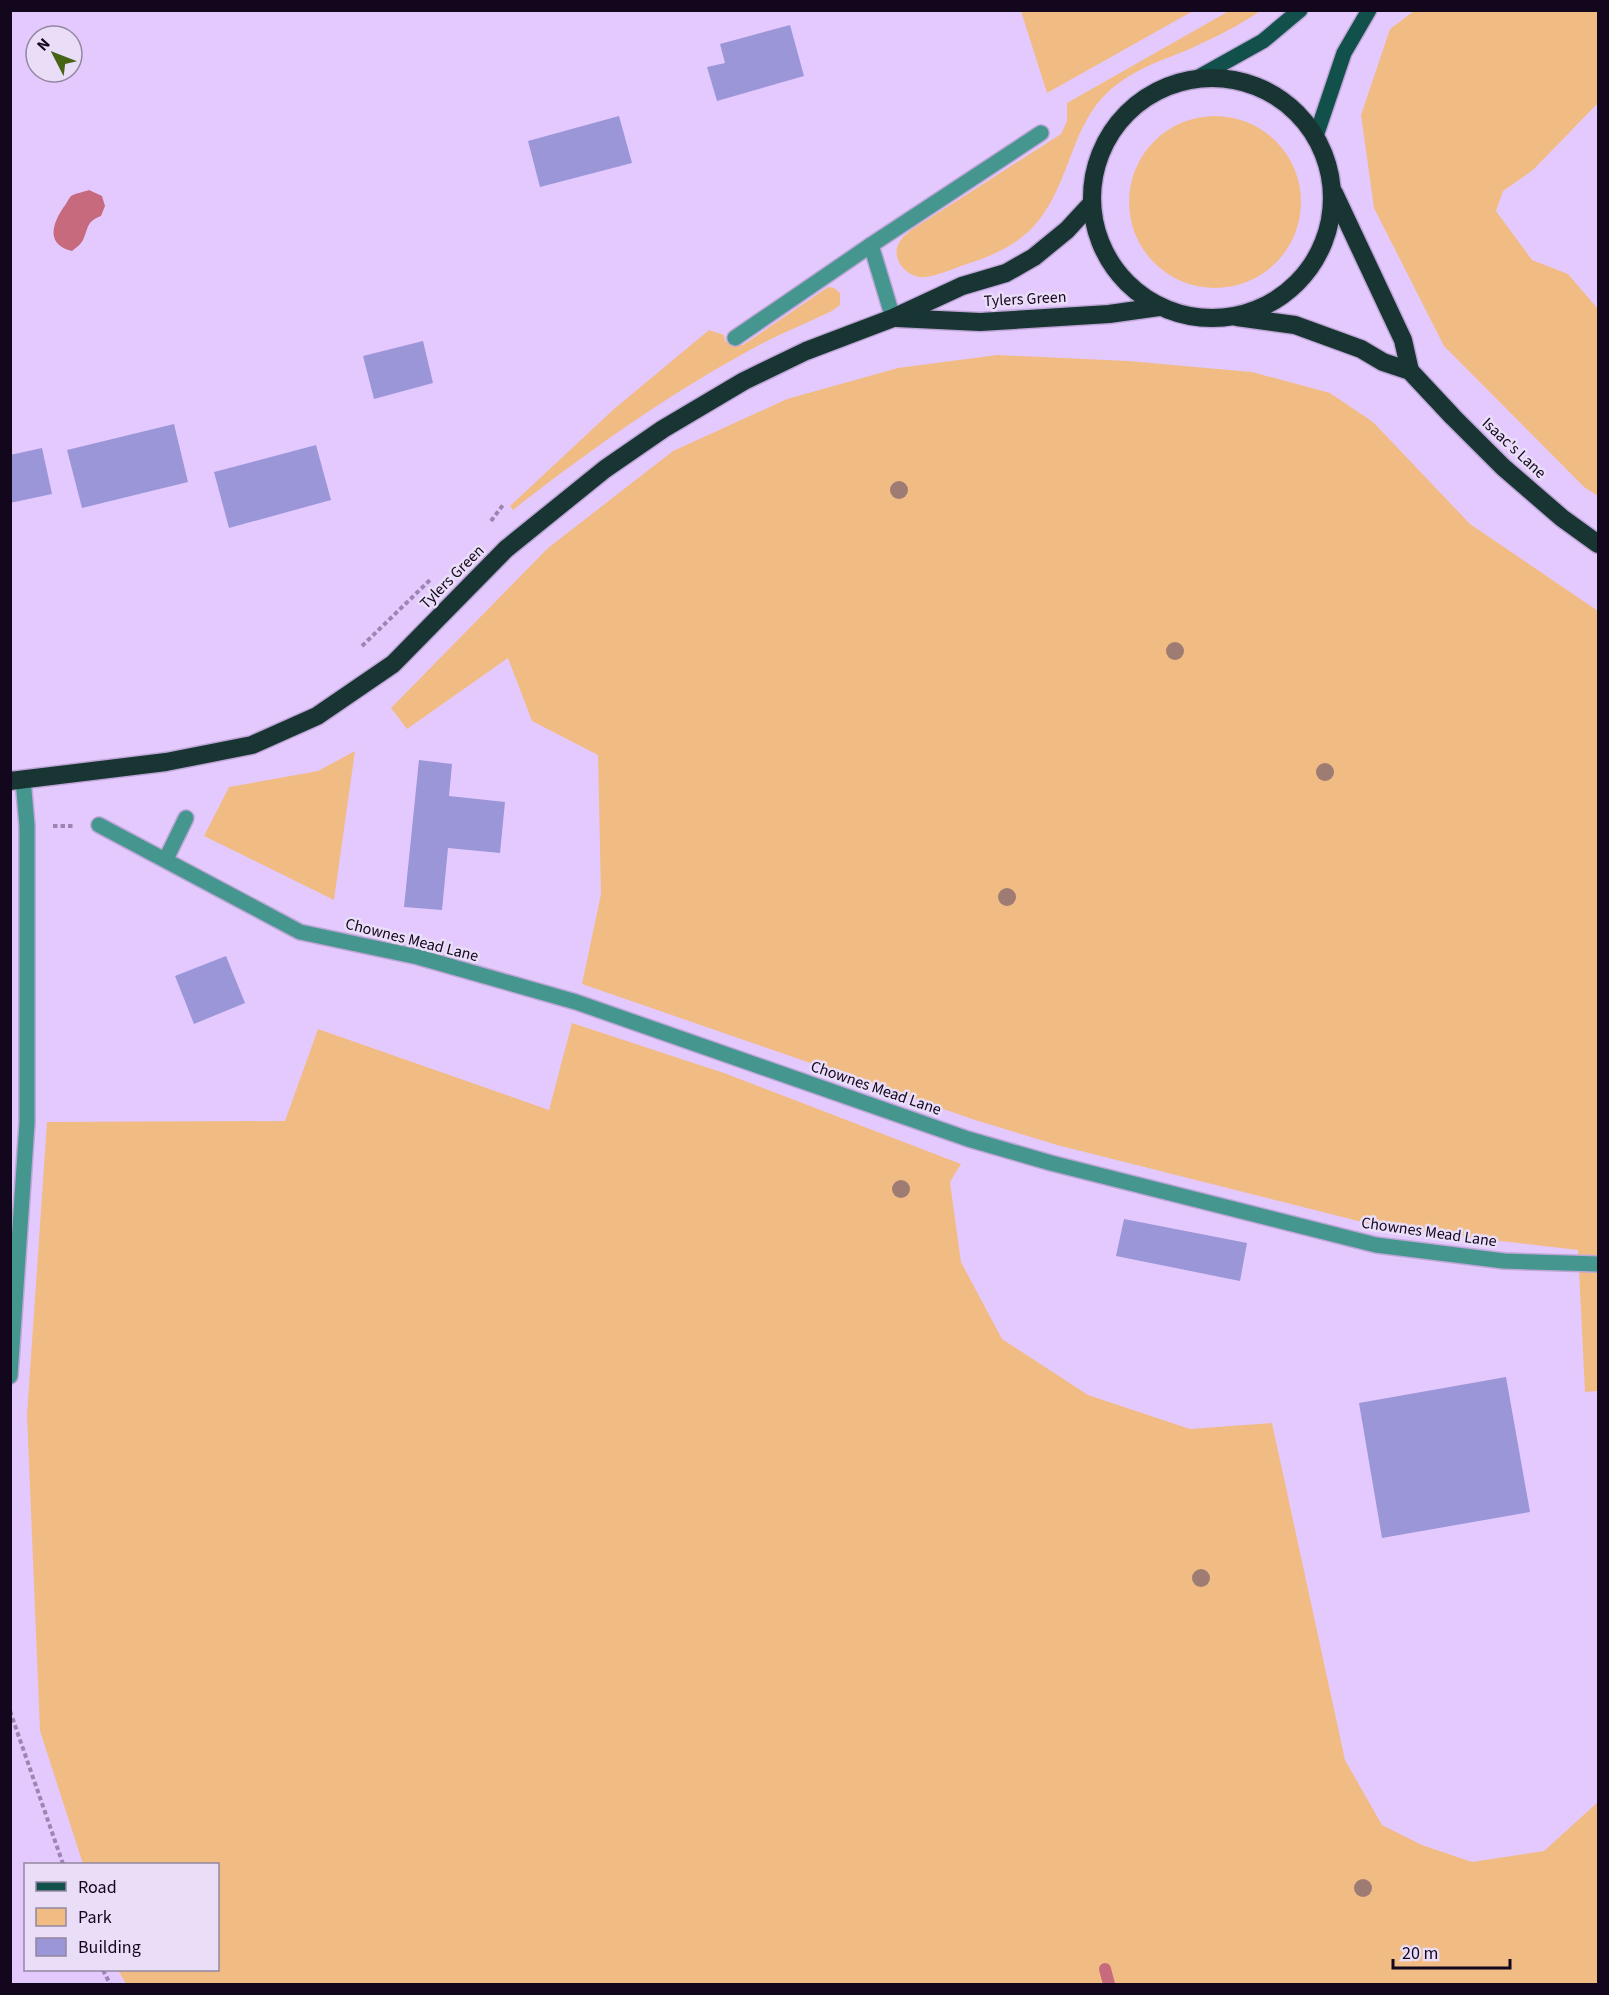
<svg xmlns="http://www.w3.org/2000/svg" width="1609" height="1995" font-family="'Source Sans 3',sans-serif">
<style>
.green{fill:#f1bc84}
.water{fill:#c76a7e}
.lines{fill:none;stroke-linecap:round;stroke-linejoin:round}
.stream{stroke:#c76a7e;stroke-width:12}
.building{fill:#9b96d8}
.minor-casing{stroke:#bea6d6;stroke-width:18}
.major-casing{stroke:#bea6d6;stroke-width:18}
.highway-casing{stroke:#bea6d6;stroke-width:21}
.path{stroke:#9c86b1;stroke-width:4;stroke-dasharray:4.5 3;stroke-linecap:butt}
.minor{stroke:#44968f;stroke-width:15}
.major{stroke:#12504b;stroke-width:15}
.highway{stroke:#183533;stroke-width:18}
.tree{fill:#9f7c73}
.labels{text-anchor:middle;dominant-baseline:central;stroke-width:5;stroke-linejoin:round;paint-order:stroke}
.street-label{font-size:16px;fill:#13071d;stroke:#eaddf8}
</style>
<rect width="100%" height="100%" fill="#e4c9ff"/>
<g class="green">
<polygon points="1021,11 1021,10 1193,11 1047,93"/>
<path d="M1229 11H1260C1239 26 1215 37 1192 48 1161 61 1133 69 1108 92 1091 108 1081 129 1073 150 1049 214 1036 242 967 264 955 268 930 279 919 277 903 274 889 255 901 240 903 236 908 233 911 230L1061 134 1067 121V103Z"/>
<polygon points="1414,11 1598,11 1598,103 1533,170 1503,191 1496,211 1532,260 1568,274 1598,309 1598,496 1584,487 1444,346 1374,208 1361,115 1390,29"/>
<circle cx="1215" cy="202" r="86"/>
<path d="M828 287 834 288 840 293V305L832 311C809 322 784 332 761 344 673 391 591 449 513 510L510 506 614 409 709 330 724 335 725 341 732 345H743Z"/>
<polygon points="997,355 1128,361 1252,372 1330,393 1373,422 1470,524 1598,611 1598,1391 1585,1392 1578,1250 1382,1227 1057,1145 975,1120 582,984 601,894 598,755 532,721 508,658 407,729 391,708 548,548 673,451 787,399 898,368"/>
<polygon points="355,751 334,900 204,836 229,787 318,771"/>
<polygon points="572,1023 724,1073 961,1164 950,1182 961,1262 1002,1339 1088,1395 1190,1429 1272,1423 1345,1760 1382,1825 1422,1845 1472,1862 1544,1851 1598,1802 1598,1984 126,1984 118,1970 218,1970 218,1864 83,1864 40,1731 27,1415 47,1122 285,1121 318,1029 549,1110"/>
</g>
<path class="water" d="M89 190 102 196 105 206 101 216C86 222 89 227 83 240 81 244 76 248 72 251 47 245 51 226 63 208 66 205 68 199 71 196 76 193 84 192 89 190Z"/>
<g class="lines">
<polyline class="stream" points="1105,1969 1109,1984"/>
</g>
<g class="building">
<polygon points="790,25 804,76 717,101 707,67 725,63 720,44"/>
<polygon points="619,116 632,163 540,187 528,141"/>
<polygon points="423,341 433,383 374,399 363,356"/>
<polygon points="174,424 188,482 82,508 67,450"/>
<polygon points="316,445 331,500 229,528 214,472"/>
<polygon points="42,448 52,494 10,503 10,455"/>
<polygon points="419,760 452,764 449,796 505,802 500,853 448,848 442,910 404,907"/>
<polygon points="226,956 245,1003 194,1024 175,976"/>
<polygon points="1124,1219 1247,1243 1240,1281 1116,1256"/>
<polygon points="1506,1377 1530,1512 1382,1538 1359,1403"/>
</g>
<g class="lines">
<defs>
<g id="minor">
<polyline points="871,245 893,318"/>
<polyline points="735,338 871,245 1041,133"/>
<polyline points="99,825 300,932 418,957 576,1002 968,1139 1051,1163 1376,1245 1504,1261 1598,1264"/>
<polyline points="166,859 186,818"/>
<polyline points="10,1376 27,1123 27,826 23,779"/>
</g>
<g id="major">
<polyline points="1195,79 1263,41 1300,10"/>
<polyline points="1316,136 1344,53 1369,10"/>
</g>
<g id="highway">
<circle cx="1212" cy="198" r="120"/>
<polyline points="1334,193 1403,340 1410,371"/>
<polyline points="1237,317 1295,325 1361,349 1383,362 1410,371 1453,417 1503,467 1562,518 1598,544"/>
<polyline points="897,318 980,322 1109,314 1159,307"/>
<polyline points="10,781 166,762 252,745 317,716 393,664 506,549 527,532 605,469 663,429 744,381 806,351 893,318 962,286 1006,273 1034,257 1067,230 1091,204"/>
</g>
</defs>
<use href="#minor" class="minor-casing"/>
<use href="#major" class="major-casing"/>
<use href="#highway" class="highway-casing"/>
<g class="path">
<polyline points="491,521 503,505"/>
<polyline points="362,646 430,580"/>
<polyline points="53,826 73,826"/>
<polyline points="10,1711 63,1864"/>
<polyline points="103,1970 110,1984"/>
</g>
<use href="#minor" class="minor"/>
<use href="#major" class="major"/>
<use href="#highway" class="highway"/>
</g>
<g class="tree">
<circle cx="899" cy="490" r="9"/>
<circle cx="1175" cy="651" r="9"/>
<circle cx="1325" cy="772" r="9"/>
<circle cx="1007" cy="897" r="9"/>
<circle cx="901" cy="1189" r="9"/>
<circle cx="1201" cy="1578" r="9"/>
<circle cx="1363" cy="1888" r="9"/>
</g>
<g class="labels">
<g class="street-label">
<text transform="translate(1025 299) rotate(-3)">Tylers Green</text>
<text transform="translate(1514 448) rotate(43)">Isaac's Lane</text>
<text transform="translate(452 577) rotate(-45)">Tylers Green</text>
<text transform="translate(412 940) rotate(14)">Chownes Mead Lane</text>
<text transform="translate(876 1088) rotate(19)">Chownes Mead Lane</text>
<text transform="translate(1429 1232) rotate(8)">Chownes Mead Lane</text>
</g>
</g>
<rect width="1609" height="1995" fill="none" stroke="#13071d" stroke-width="24"/>
<rect x="24" y="1863" width="195" height="108" fill="#eaddf8" stroke="#9487a0" stroke-width="1.5"/>
<rect x="36" y="1882" width="30" height="9" fill="#12504b" stroke="#9487a0" stroke-width="1.5"/>
<text x="78" y="1893" font-size="18" fill="#13071d">Road</text>
<rect x="36" y="1908" width="30" height="18" fill="#f1bc84" stroke="#9487a0" stroke-width="1.5"/>
<text x="78" y="1923" font-size="18" fill="#13071d">Park</text>
<rect x="36" y="1938" width="30" height="18" fill="#9b96d8" stroke="#9487a0" stroke-width="1.5"/>
<text x="78" y="1953" font-size="18" fill="#13071d">Building</text>
<g transform="translate(54 54) rotate(312)"><circle r="28" fill="#eaddf8" stroke="#9487a0" stroke-width="1.5"/>
<path d="M0-4.5L10 22L0 15L-10 22Z" fill="#476314"/>
<text y="-9" font-size="16" font-weight="bold" text-anchor="middle" fill="#13071d">N</text>
</g>
<path d="M1393 1959v9h117v-9" fill="none" stroke="#13071d" stroke-width="3"/>
<text x="1402" y="1959" font-size="18" fill="#13071d" stroke="#eaddf8" stroke-width="4.5" paint-order="stroke">20 m</text>
</svg>
